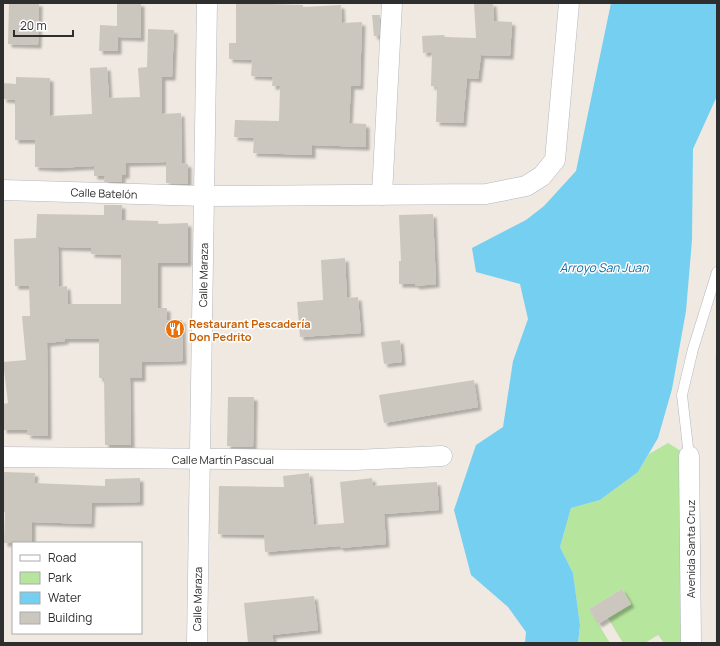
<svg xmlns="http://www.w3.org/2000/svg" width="720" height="646" font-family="Manrope,sans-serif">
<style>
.industrial{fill:#e3e1e8}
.green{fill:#b6e59e}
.water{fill:#75cff0}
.building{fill:#cbc7bf;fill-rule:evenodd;filter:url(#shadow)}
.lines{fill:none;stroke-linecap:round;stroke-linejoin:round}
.lane-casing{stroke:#b4b7c1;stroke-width:11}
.street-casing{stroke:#b4b7c1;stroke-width:21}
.lane{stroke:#fff;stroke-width:10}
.street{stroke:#fff;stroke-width:20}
.labels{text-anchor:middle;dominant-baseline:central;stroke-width:3;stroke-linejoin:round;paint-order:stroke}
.street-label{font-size:11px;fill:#2e2e2e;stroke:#fff}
.food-label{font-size:11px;font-weight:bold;fill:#c56008;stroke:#fff;text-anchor:start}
.water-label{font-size:12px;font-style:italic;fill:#0d6fa3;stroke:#fff}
</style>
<defs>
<filter id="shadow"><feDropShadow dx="3.5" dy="3.5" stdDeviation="1" flood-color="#0004"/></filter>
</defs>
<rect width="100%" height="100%" fill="#efe9e1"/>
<rect class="industrial" x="715" y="355" width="2" height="288"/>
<polygon class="green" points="668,443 689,456 685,643 664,643 658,635 645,643 623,643 608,618 631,604 622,589 589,609 610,643 578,643 580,625 573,573 560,547 571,508 600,500 638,472 649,454"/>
<polygon class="water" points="611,3 717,3 717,96 693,149 692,240 686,311 672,389 658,438 638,472 600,500 571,508 560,547 573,573 580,625 578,643 525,643 526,632 508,607 471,575 454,510 476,445 503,427 513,361 528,319 520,284 476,272 472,248 526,220 544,206 576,171"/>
<g class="building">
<polygon points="9,3 39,3 38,45 8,44"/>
<polygon points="117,3 141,3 141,38 118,37 118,51 99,51 100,25 117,26"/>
<polygon points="236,3 303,5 303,7 341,5 342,23 362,22 360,86 351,86 349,123 366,124 366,147 312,145 312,155 253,153 254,138 234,137 235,120 279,121 280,86 272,86 273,77 251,76 252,60 229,59 229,43 236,43"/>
<polygon points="474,3 493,3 494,21 512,22 510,56 481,55 478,79 467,78 463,123 436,122 437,87 431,86 432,52 423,53 422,36 444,35 445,37 476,38"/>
<polygon points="372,15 380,15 379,36 374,36"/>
<polygon points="148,29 174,30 172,77 162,77 162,114 181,113 182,163 188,164 188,184 166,183 166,162 126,163 126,175 122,175 122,182 104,182 105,176 94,176 94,166 56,168 35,167 35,140 15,140 15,100 3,99 3,83 16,84 16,77 50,78 50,116 92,114 90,68 107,67 109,98 140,97 138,68 147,67"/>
<path d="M104 205H122V220L158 221V224L188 223V263H158V308H167V320H182L183 361 142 362V378H130L131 445H105L104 378H99V339H65V341L47 343 48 436 27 435 28 430H3V404L8 403 3 362 26 360 22 316H30L29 286H15L14 239 36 238 37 214 104 215ZM58 247 91 248V254L121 255V304H68L67 286 59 287Z"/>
<polygon points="433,214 436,284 416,286 415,284 399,284 399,261 401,261 399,215"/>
<polygon points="345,258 347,298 358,297 361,333 300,337 297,302 323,300 321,260"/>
<polygon points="400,340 402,362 384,364 381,342"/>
<polygon points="474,380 478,407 384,423 379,395"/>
<polygon points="228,397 254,397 253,447 227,446"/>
<polygon points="3,472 35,473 34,483 105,486 105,479 140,478 140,502 92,503 91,524 32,522 32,543 4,543 5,512 3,512"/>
<polygon points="309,473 314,525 344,523 340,482 372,478 373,486 437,482 439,510 384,514 386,544 340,548 340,546 265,552 264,535 218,534 219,486 284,487 283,476"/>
<polygon points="622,589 631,604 598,624 589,609"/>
<polygon points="314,596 318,630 272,635 274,643 248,643 244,603"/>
</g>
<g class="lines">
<defs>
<polyline id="lane" points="689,456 682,395 693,349 717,272"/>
<g id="street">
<polyline points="3,190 204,196 486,194 526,186 542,176 555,160 569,3"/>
<polyline points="382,195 392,3"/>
<polyline points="689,456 691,643"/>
<polyline points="3,457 355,460 442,456"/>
<polyline points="197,643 207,3"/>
</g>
</defs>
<use href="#lane" class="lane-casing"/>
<use href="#street" class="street-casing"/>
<use href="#lane" class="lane"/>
<use href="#street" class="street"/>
</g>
<defs>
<symbol id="restaurant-disc" viewBox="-11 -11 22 22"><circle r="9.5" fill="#e8710a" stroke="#fff"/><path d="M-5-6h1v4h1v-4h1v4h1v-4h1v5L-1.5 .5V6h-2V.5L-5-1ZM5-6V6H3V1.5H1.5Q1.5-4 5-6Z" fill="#fff"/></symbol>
</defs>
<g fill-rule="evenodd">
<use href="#restaurant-disc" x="164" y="318" width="22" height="22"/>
</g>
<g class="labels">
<g class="street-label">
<text transform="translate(104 193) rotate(2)">Calle Batelón</text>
<text transform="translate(203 275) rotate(-89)">Calle Maraza</text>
<text x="223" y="459">Calle Martín Pascual</text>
<text transform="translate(690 549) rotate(-90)">Avenida Santa Cruz</text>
<text transform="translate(197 599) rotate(-89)">Calle Maraza</text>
</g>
<g class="food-label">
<text x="189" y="323">Restaurant Pescadería<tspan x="189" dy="13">Don Pedrito</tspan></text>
</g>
<g class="water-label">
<text x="604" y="267">Arroyo San Juan</text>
</g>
</g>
<rect width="720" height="646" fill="none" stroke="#2e2e2e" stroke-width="8"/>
<rect x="12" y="542" width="130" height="92" fill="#ffffff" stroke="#ababab"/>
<rect x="20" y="555" width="20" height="6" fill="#ffffff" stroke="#ababab"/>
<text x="48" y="562" font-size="12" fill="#2e2e2e">Road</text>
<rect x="20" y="572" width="20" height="12" fill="#b6e59e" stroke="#ababab"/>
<text x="48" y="582" font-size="12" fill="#2e2e2e">Park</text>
<rect x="20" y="592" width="20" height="12" fill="#75cff0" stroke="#ababab"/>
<text x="48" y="602" font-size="12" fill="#2e2e2e">Water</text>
<rect x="20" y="612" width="20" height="12" fill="#cbc7bf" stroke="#ababab"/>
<text x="48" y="622" font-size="12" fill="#2e2e2e">Building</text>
<path d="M14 30v6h59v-6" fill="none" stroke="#2e2e2e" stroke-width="2"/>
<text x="20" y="30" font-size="12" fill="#2e2e2e" stroke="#ffffff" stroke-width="3" paint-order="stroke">20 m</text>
</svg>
